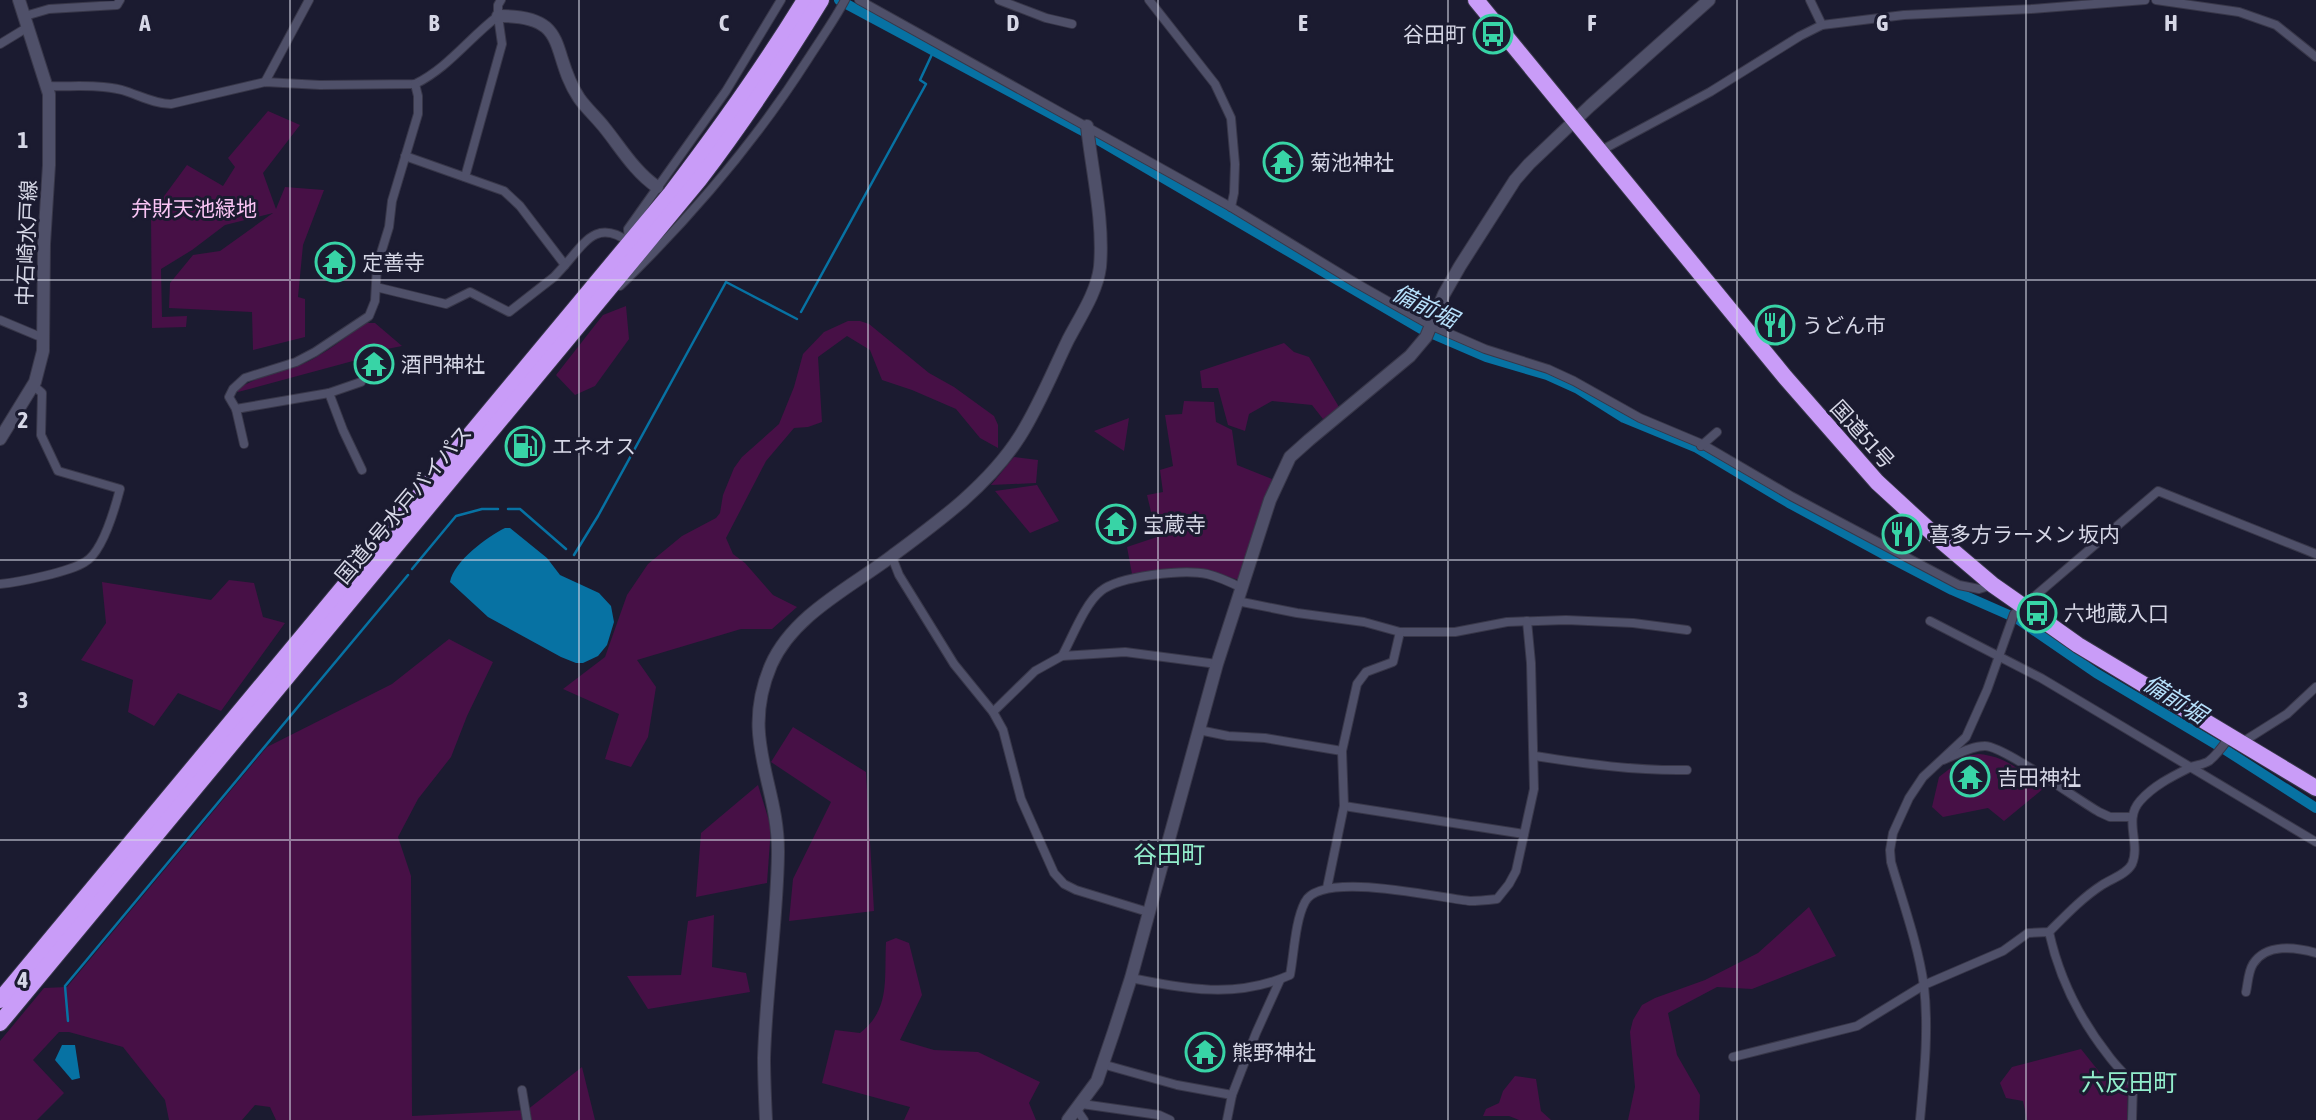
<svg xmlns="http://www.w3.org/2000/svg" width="2316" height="1120" font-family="'Asap Condensed','Noto Sans JP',sans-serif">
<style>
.green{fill:#471046}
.water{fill:#0772a3}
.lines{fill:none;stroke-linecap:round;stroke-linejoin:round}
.stream{stroke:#0772a3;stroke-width:2.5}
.canal{stroke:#0772a3;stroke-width:10}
.street-casing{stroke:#383749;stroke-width:10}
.secondary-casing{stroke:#383749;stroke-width:14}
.highway-casing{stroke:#383749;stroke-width:18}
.street{stroke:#4f5069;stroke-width:8}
.secondary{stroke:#4f5069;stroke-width:12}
.highway{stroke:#c99cf8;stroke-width:16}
.grid{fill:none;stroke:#d6d7e6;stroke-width:2;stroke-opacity:0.55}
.labels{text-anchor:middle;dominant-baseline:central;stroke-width:6;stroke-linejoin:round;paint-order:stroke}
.poi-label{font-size:21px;fill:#d6d7e6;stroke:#1b1b30;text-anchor:start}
.park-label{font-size:21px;fill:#f9c4f4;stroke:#1b1b30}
.street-label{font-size:21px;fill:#d6d7e6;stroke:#1b1b30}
.water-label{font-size:23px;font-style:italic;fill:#b7e1fc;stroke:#1b1b30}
.quarter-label{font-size:24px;fill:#92edcb;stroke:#1b1b30}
.grid-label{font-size:23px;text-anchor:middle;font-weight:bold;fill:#d6d7e6;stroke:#1b1b30;stroke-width:6;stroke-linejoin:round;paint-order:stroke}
</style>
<rect width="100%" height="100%" fill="#1b1b30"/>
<g class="green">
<polygon points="268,111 300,125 263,173 276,209 285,187 324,190 303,245 298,297 305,299 305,337 253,350 252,312 169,308 170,283 193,255 220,251 273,213 225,225 192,250 161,269 162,317 187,316 186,327 152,328 151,214 187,165 223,186 235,167 228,158"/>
<polygon points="626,306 629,339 595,386 575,395 556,375 603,315"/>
<polygon points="848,321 860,321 869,324 929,373 954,387 994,416 998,425 998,448 980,438 956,409 912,390 882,380 870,350 847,336 818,357 822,422 808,427 794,428 766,461 726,538 733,554 745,563 773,595 797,607 772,629 741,629 637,660 656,687 648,737 631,767 605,759 619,714 563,689 605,657 627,595 648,564 682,536 716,518 720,513 723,495 734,468 742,457 779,424 794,387 803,354 824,332"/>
<path d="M366 323H375L402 346 367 353 364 358 238 392 237 390C257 375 282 373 305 363 327 353 346 336 366 323Z"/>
<polygon points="1284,343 1294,352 1309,357 1339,407 1323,419 1312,405 1272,401 1249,414 1245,431 1228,425 1218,388 1202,388 1200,371"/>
<polygon points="1184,401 1214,402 1216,422 1232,430 1237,465 1272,479 1239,580 1203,569 1132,574 1127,547 1157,537 1147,495 1163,492 1160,470 1173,466 1165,415 1182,414"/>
<polygon points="1129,418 1124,451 1094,431"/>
<polygon points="1014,457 1038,460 1036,483 991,485"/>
<polygon points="1037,485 1059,521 1030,533 995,491"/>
<polygon points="229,580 254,583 263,617 285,623 221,711 178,693 154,726 128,712 133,680 81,660 106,623 102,582 211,600"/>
<polygon points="449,639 493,662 467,716 451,757 418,799 398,837 411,876 412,1116 527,1110 582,1067 595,1120 276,1120 270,1107 255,1105 242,1120 169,1120 165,1100 123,1047 69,1032 59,1032 33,1060 64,1093 37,1120 0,1120 0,1041 44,988 67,987 267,747 392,684"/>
<polygon points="793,727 866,772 874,911 789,921 793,879 831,802 771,762"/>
<path d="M1979 754C2008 757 2020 771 2044 788L2004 821 1988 808 1943 817 1932 807 1939 777 1966 756Z"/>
<polygon points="758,785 771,827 767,883 696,897 701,833"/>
<polygon points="1809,907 1836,956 1752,989 1717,987 1668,1013 1677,1055 1700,1095 1699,1120 1628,1120 1635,1087 1630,1032 1633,1020 1642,1005 1655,998 1705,980 1758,953"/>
<polygon points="714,915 712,967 746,973 750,992 648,1009 627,976 681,975 688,921"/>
<path d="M896 938 909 943 922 995 900 1040 934 1050 978 1052 1040 1082 1029 1103 1036 1120H904L910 1107 822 1083 835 1030 860 1033C891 1009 884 978 886 942Z"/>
<polygon points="2081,1049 2105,1079 2128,1084 2127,1120 2027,1120 2023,1101 2006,1098 2000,1083 2012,1067"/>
<polygon points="1515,1076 1536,1079 1541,1111 1551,1120 1519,1120 1509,1116 1483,1116 1486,1109 1499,1103 1503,1091"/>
</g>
<g class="water">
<path d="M505 528H510L547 558 560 575 599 593 611 606 614 622 607 645 598 656 583 663H576L561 657 488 617 450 582C454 561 487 537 505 528Z"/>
<polygon points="62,1045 75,1045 80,1078 72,1080 55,1060"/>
</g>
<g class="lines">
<g class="stream">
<polyline points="801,312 926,84 920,80 934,50"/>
<polyline points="508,509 520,509 566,549"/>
<polyline points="574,555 598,516 726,282 797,319"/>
<polyline points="412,569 456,516 482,509 498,509"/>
<polyline points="68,1021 65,986 408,575"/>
</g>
<g class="canal">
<polyline points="839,0 1081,130 1421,329 1486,357 1547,375 1578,389 1624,418 1697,448 1789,503 1887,556 1952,590 2009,615"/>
<polyline points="2016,618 2096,673 2227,751 2316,808"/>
</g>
<defs>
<g id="street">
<polyline points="859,0 1231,207 1356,283 1430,325 1485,349 1548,369 1574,381 1640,418 1702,444 1791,496 1959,585 1979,589 1992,585"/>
<polyline points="999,0 1046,18 1072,24"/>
<polyline points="1149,0 1215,84 1231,118 1235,164 1234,193 1231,207"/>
<polyline points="1810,0 1822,25"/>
<polyline points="2156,0 2239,12 2276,25 2316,57"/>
<polyline points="25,16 49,9 117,5 120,0"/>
<polyline points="0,44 28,27"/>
<polyline points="265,82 309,0"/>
<path d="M48 86C72 87 98 84 122 90 139 95 154 104 171 104L265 82 320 85 415 84C448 68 469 38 498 16"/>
<polyline points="1600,151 1710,92 1800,36 1822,25 1904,15 2031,9 2145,0"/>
<path d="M405 156 504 191 520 206 565 265C585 242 597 219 629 242"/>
<polyline points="465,177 502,44 498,16 498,5 501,0"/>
<polyline points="629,242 628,229 726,91 781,0"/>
<path d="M620 286C691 217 755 142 808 59 820 40 834 21 845 0"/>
<polyline points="376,287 446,304 470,292 509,312 554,277 565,265"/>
<polyline points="0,320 43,338"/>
<polyline points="329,393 343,430 362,470"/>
<polyline points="236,409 329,393 361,382"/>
<polyline points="244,444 236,409 229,397 233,389 245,378 296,362 315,352 369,316 375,301 377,266 389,227 392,201 418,114 418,96 415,84"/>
<polyline points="1701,446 1717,432"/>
<polyline points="892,557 899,575 954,664 993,712 1003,730 1021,799 1054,873 1064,884 1076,890 1148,912"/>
<path d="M0 584C20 582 69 572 85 562 103 552 115 508 120 489L58 471 41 435 42 393 33 385"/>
<polyline points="1237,601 1297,613 1364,622 1400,632 1455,632 1507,622 1566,620 1633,623 1687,630"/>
<polyline points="1930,621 2041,678 2316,842"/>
<path d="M1062 656C1072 638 1085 603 1101 591 1119 576 1184 569 1207 574 1219 577 1230 582 1242 588"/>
<polyline points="993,712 1035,671 1062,656 1125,652 1217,664"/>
<polyline points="1199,730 1228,736 1265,738 1342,751"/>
<polyline points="2241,743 2287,714 2316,687"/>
<path d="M1535 756C1586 764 1636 771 1687 770"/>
<path d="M1943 760C1956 755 1971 746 1985 746 2003 746 2078 800 2099 812L2110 817H2132"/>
<polyline points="1344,806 1524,834"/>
<polyline points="1327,888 1344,806 1342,751 1357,684 1366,672 1393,662 1400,632"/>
<path d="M2049 932C2059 977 2079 1018 2108 1055 2115 1065 2125 1074 2133 1084L2132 1120"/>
<path d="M1131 978C1186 989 1236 999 1290 975 1294 954 1295 921 1305 902 1321 870 1439 898 1470 901 1479 901 1488 900 1497 899L1509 884 1516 871 1534 789 1531 663 1527 621"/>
<path d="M2246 992C2248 983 2248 972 2253 964 2266 943 2296 947 2316 953"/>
<path d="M1733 1057 1857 1026 1924 985 2003 951 2028 933 2049 932C2066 915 2082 898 2102 885 2111 879 2127 874 2132 864 2141 843 2123 820 2140 801 2153 786 2171 777 2189 768 2195 765 2203 765 2209 761 2218 754 2223 746 2230 736"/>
<polyline points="1102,1064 1177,1085 1232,1095 1256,1033 1280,980"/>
<polyline points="522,1090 527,1120"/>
<polyline points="1082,1104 1159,1115 1170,1120"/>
<polyline points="1077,1110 1084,1120"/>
<polyline points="1227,1120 1232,1095"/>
<path d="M1920 1120C1924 1076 1929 1031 1924 986 1918 944 1903 903 1891 862L1890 850 1893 833 1909 798 1923 777 1966 737 1987 690 2014 614 2158 491 2316 554"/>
</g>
<g id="secondary">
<path d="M498 16C572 15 549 53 579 98 586 108 596 117 604 127 621 148 634 171 657 187"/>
<polyline points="0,439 35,382 43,351 44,244 49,165 49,94 19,0"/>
<path d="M766 1120C765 1099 764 1078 764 1058 766 989 777 922 778 854 779 783 739 740 771 665 793 615 851 587 892 556 938 522 989 485 1020 436 1039 406 1053 371 1068 340 1080 317 1097 292 1100 267 1104 220 1092 172 1087 126"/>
<polyline points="1068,1120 1097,1081 1114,1031 1131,978 1217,664 1270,500 1290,457 1309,440 1410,356 1426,337 1444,294 1460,266 1515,180 1529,164 1590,106 1709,0"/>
</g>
<g id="highway">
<polyline points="1476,0 1785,377 1877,482 1940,540 1993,585 2023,606 2078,645 2316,788"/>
<path d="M0 1000 671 193C719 130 764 67 805 0"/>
<path d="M0 1023 699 180C743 122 783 62 821 0"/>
</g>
</defs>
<use href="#street" class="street-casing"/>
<use href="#secondary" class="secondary-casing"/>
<use href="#highway" class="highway-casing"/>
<use href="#street" class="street"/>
<use href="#secondary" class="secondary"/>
<use href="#highway" class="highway"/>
</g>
<path class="grid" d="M290 0V1120M579 0V1120M868 0V1120M1158 0V1120M1448 0V1120M1737 0V1120M2026 0V1120M0 280H2316M0 560H2316M0 840H2316"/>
<defs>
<symbol id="bus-ring" viewBox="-11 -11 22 22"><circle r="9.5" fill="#1b1b30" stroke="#38d4a6" stroke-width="1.5"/><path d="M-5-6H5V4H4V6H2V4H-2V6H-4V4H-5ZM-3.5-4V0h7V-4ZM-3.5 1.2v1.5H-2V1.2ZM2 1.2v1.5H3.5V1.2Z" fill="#38d4a6"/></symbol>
<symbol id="temple-ring" viewBox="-11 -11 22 22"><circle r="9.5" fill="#1b1b30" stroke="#38d4a6" stroke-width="1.5"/><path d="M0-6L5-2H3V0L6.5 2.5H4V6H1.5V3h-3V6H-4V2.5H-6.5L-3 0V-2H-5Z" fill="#38d4a6"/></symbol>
<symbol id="restaurant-ring" viewBox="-11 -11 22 22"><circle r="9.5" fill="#1b1b30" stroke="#38d4a6" stroke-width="1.5"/><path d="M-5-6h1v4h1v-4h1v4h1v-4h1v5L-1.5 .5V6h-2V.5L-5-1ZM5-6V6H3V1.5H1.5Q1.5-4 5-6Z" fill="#38d4a6"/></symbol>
<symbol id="fuel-ring" viewBox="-11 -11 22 22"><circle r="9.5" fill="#1b1b30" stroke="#38d4a6" stroke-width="1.5"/><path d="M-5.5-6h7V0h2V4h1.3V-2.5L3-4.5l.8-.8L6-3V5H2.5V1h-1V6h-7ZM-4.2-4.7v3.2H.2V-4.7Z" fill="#38d4a6"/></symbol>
</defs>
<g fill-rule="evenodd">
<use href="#bus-ring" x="1471" y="12" width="44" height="44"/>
<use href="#temple-ring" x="1261" y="140" width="44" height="44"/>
<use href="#temple-ring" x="313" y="240" width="44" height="44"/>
<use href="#restaurant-ring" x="1753" y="303" width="44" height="44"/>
<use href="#temple-ring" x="352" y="342" width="44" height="44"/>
<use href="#fuel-ring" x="503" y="424" width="44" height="44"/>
<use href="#temple-ring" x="1094" y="502" width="44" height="44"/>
<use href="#restaurant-ring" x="1880" y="512" width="44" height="44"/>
<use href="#bus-ring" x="2015" y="591" width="44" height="44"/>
<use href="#temple-ring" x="1948" y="755" width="44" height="44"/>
<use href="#temple-ring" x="1183" y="1030" width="44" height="44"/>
</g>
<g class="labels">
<g class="poi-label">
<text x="1466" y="34" text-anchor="end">谷田町</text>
<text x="1310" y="162">菊池神社</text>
<text x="362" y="262">定善寺</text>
<text x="1802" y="325">うどん市</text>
<text x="401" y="364">酒門神社</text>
<text x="552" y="446">エネオス</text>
<text x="1143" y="524">宝蔵寺</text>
<text x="1929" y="534">喜多方ラーメン 坂内</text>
<text x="2064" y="613">六地蔵入口</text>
<text x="1997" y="777">吉田神社</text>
<text x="1232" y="1052">熊野神社</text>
</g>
<g class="park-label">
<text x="194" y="208">弁財天池緑地</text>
</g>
<g class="street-label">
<text transform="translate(26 243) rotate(-88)">中石崎水戸線</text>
<text transform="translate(1863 434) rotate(48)">国道51号</text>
<text transform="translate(403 504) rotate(-50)">国道6号水戸バイパス</text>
</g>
<g class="water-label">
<text transform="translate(1425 306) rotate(26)">備前堀</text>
<text transform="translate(2175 699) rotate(32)">備前堀</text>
</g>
<g class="quarter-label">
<text x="1169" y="854">谷田町</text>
<text x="2129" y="1082">六反田町</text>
</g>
</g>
<g class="grid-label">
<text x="145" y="31">A</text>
<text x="434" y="31">B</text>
<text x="724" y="31">C</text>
<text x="1013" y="31">D</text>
<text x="1303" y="31">E</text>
<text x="1592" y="31">F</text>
<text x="1882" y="31">G</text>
<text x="2171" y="31">H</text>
<text x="23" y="148">1</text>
<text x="23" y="428">2</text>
<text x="23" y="708">3</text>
<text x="23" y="988">4</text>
</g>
</svg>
